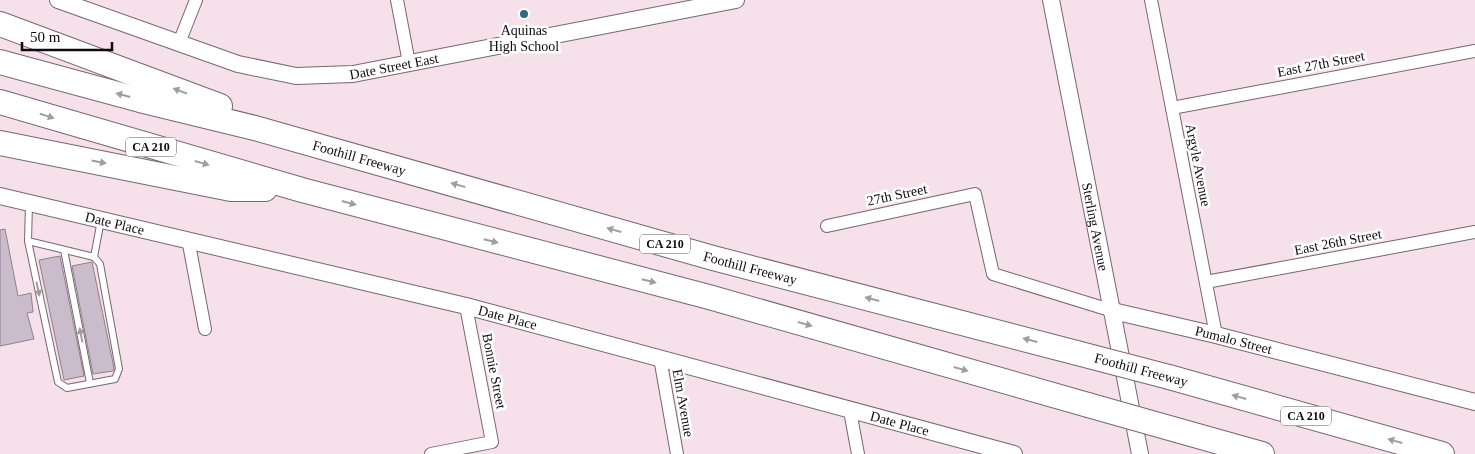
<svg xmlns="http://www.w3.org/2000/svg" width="1475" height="454" font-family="Georgia,serif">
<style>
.building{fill:#cbbccb;stroke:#8f818f}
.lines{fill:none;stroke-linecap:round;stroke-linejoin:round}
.service-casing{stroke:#79666e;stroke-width:8}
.minor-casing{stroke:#79666e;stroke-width:14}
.tertiary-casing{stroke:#79666e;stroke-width:18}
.motorway-casing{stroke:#79666e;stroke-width:26}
.service{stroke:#fff;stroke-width:6}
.minor{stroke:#fff;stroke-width:12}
.tertiary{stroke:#fff;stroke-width:16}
.motorway{stroke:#fff;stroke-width:24}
.motorway-bridge-casing{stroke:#79666e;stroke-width:26;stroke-linecap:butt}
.motorway-bridge{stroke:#fff;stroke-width:24}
.oneway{fill:#a09d9e}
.poi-dot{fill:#2b6a7f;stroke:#fff;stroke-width:2}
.labels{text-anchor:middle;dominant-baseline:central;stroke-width:5;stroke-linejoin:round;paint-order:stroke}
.shield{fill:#fff;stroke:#585456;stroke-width:1}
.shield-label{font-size:12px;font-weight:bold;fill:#110a0d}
.poi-label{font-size:14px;fill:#110a0d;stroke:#fff}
.street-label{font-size:14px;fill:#110a0d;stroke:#fff}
</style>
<rect width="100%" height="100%" fill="#f6e0e9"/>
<g class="building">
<polygon points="5,229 18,296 31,293 33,312 27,313 34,339 0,346 0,230"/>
<polygon points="60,256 84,376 64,380 39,260"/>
<polygon points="92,262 114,368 113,371 93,374 72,266"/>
</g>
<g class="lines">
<defs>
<g id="service">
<polyline points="29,204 28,241 94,257 101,220"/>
<polyline points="28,241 58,382 67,388 115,379 119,369 100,264 94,257"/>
<polyline points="64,250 90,383"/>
</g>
<g id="minor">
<polyline points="397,0 409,63"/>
<polyline points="1151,0 1216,335"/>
<polyline points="179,43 196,0"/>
<polyline points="1172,108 1475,51"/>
<polyline points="827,226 975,194 993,274 1113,311"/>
<polyline points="188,239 205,329"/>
<polyline points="1206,282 1475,232"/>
<polyline points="660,358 677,454"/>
<polyline points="850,411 858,454"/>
<polyline points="431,454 492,442 466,306"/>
</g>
<g id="tertiary">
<path id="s1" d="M58 0 238 64 296 76 353 74 736 0"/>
<path id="s2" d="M1051 0 1140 454"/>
<path id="s3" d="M0 196 466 306 1014 454"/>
<path id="s4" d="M1113 311 1216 335 1475 402"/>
</g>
<g id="motorway">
<polyline points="0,24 220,106"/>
<path id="s5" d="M0 62 140 100 255 128 713 258 1077 353"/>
<polyline points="0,102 302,190 709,297 1088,405"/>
<polyline points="0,143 231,189 265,189"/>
<polyline points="1169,377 1442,454"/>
<polyline points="1180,431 1262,454"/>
</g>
</defs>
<use href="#service" class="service-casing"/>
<use href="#minor" class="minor-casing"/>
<use href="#tertiary" class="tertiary-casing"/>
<use href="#motorway" class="motorway-casing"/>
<use href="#service" class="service"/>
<use href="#minor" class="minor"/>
<use href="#tertiary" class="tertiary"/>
<use href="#motorway" class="motorway"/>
<defs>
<g id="motorway-bridge">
<polyline points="1077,353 1169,377"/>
<polyline points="1088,405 1180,431"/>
</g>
</defs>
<use href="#motorway-bridge" class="motorway-bridge-casing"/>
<use href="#motorway-bridge" class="motorway-bridge"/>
</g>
<defs><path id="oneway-solid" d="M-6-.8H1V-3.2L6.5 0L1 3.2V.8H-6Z" transform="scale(1.25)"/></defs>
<g class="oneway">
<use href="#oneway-solid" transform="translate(180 91) rotate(-159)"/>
<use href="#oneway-solid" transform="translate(123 95) rotate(-165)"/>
<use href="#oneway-solid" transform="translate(47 116) rotate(17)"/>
<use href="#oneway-solid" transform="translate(99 162) rotate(11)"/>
<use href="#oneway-solid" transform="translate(202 163) rotate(16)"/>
<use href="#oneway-solid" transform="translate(458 185) rotate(-164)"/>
<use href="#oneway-solid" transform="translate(349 203) rotate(15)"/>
<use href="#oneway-solid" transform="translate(614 230) rotate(-164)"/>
<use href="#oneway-solid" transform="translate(491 241) rotate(14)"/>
<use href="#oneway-solid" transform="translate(649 281) rotate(14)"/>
<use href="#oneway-solid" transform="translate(38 289) rotate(78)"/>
<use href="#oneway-solid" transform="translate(872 299) rotate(-165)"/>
<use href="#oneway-solid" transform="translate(805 324) rotate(16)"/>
<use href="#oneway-solid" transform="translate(81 335) rotate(-101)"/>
<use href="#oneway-solid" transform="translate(1030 340) rotate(-165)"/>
<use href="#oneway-solid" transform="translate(961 369) rotate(16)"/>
<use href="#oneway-solid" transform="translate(1239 397) rotate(-164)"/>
<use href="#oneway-solid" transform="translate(1395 441) rotate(-164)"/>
</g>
<circle class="poi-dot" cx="524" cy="14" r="5"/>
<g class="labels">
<g class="shield">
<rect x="126" y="137.5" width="50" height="19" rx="4"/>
<rect x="640" y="234.5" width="50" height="19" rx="4"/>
<rect x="1281" y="406.5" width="50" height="19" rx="4"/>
</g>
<g class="shield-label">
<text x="151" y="147">CA 210</text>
<text x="665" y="244">CA 210</text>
<text x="1306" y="416">CA 210</text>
</g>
<g class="poi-label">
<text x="524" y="30">Aquinas<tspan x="524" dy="16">High School</tspan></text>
</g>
<g class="street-label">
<text transform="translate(1321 64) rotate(-11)">East 27th Street</text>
<text stroke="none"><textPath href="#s1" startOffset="349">Date Street East</textPath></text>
<text stroke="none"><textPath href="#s5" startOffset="372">Foothill Freeway</textPath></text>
<text transform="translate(1198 165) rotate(79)">Argyle Avenue</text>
<text transform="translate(897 195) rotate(-12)">27th Street</text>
<text stroke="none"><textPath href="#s3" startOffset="118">Date Place</textPath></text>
<text stroke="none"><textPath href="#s2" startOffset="231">Sterling Avenue</textPath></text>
<text transform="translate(1338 242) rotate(-11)">East 26th Street</text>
<text stroke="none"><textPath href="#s5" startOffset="778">Foothill Freeway</textPath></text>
<text stroke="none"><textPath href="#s3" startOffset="522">Date Place</textPath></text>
<text stroke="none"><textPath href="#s4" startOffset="124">Pumalo Street</textPath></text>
<text transform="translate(1141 370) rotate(15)">Foothill Freeway</text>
<text transform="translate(494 371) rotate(79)">Bonnie Street</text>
<text transform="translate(683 403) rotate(80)">Elm Avenue</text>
<text stroke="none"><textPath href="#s3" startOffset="928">Date Place</textPath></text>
</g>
</g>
<path d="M22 42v8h90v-8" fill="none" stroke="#110a0d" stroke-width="2.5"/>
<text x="30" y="42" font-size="15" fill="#110a0d" stroke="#ffffff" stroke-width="4" paint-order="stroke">50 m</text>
</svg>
